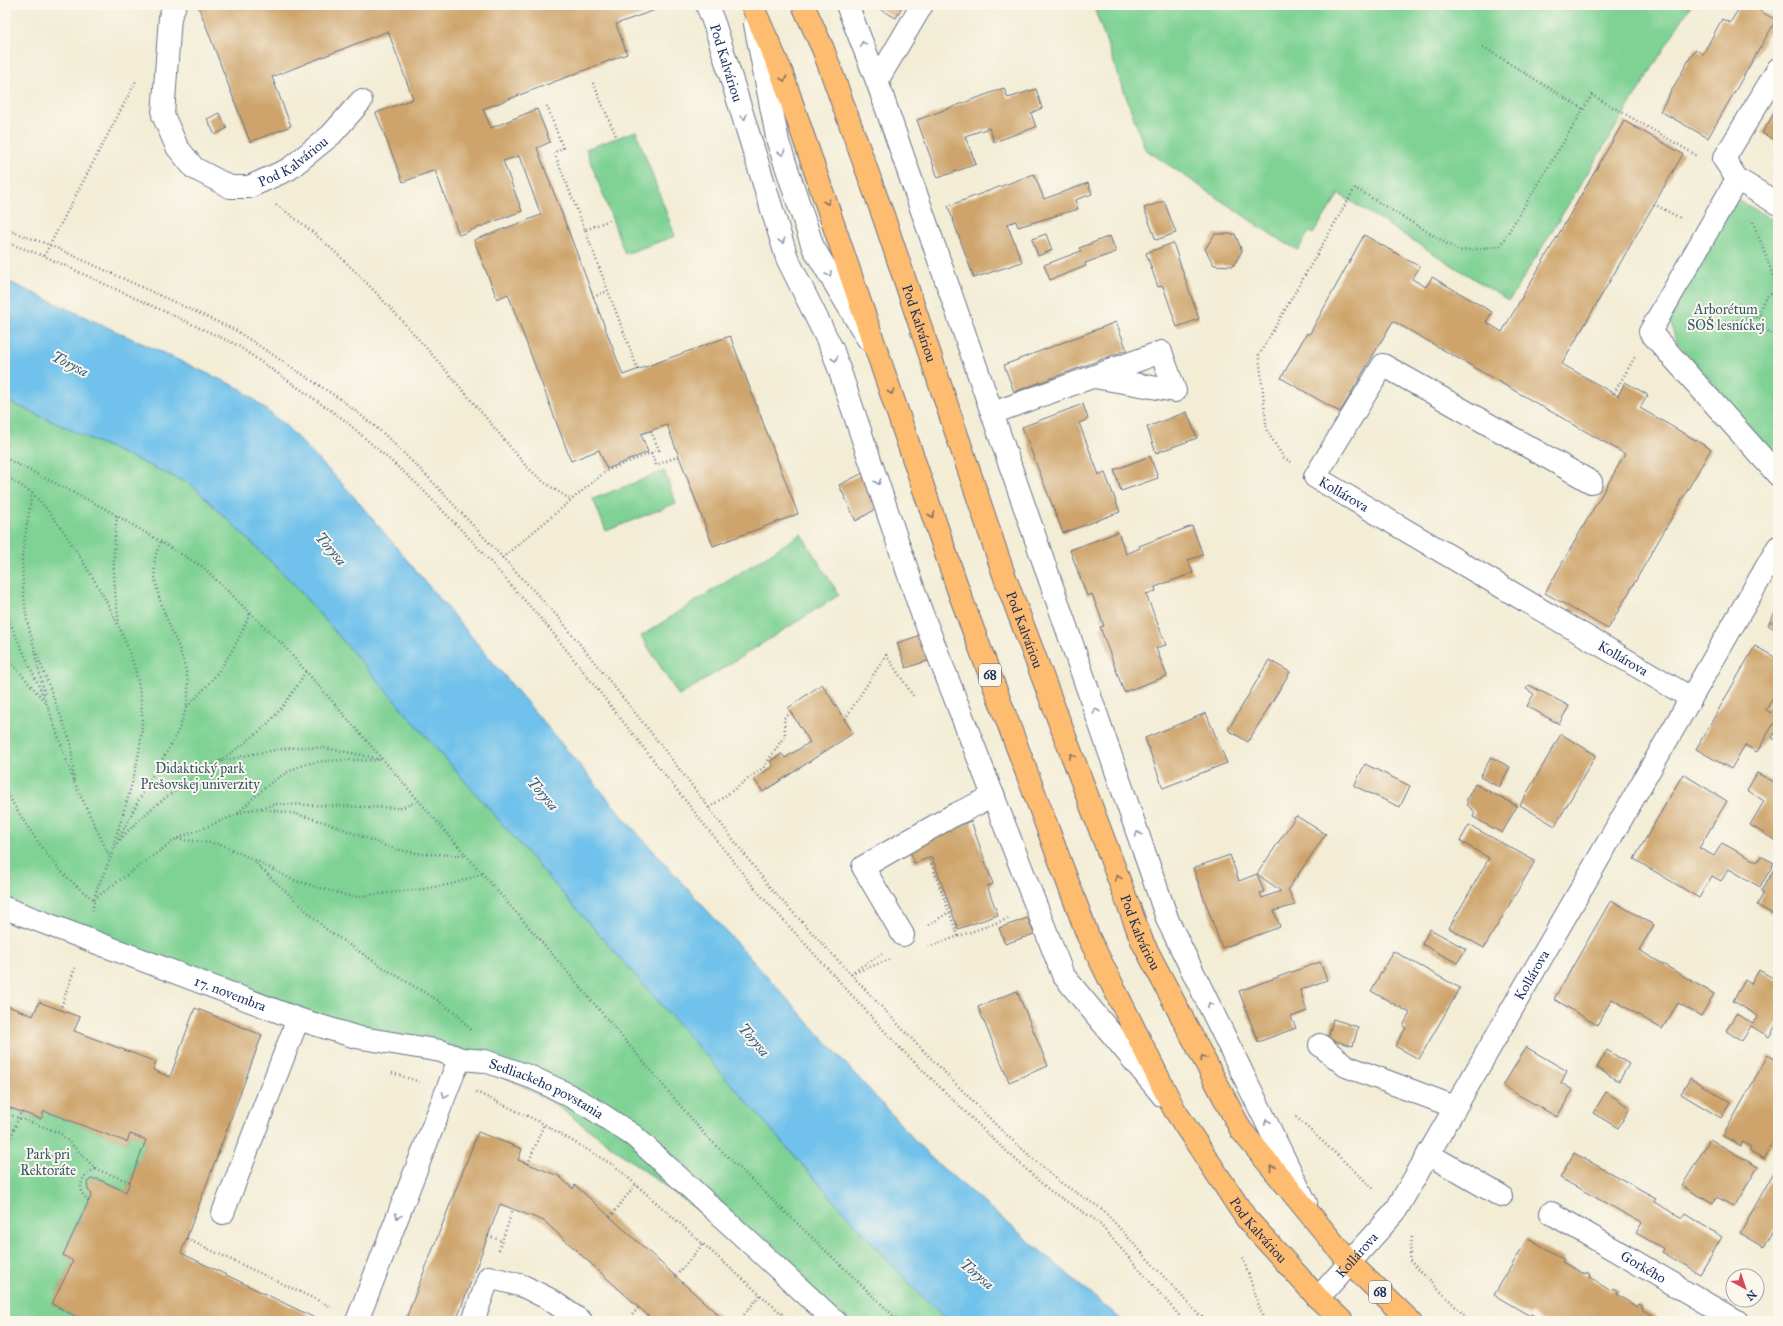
<svg xmlns="http://www.w3.org/2000/svg" width="1783" height="1326" font-family="'IM FELL Great Primer',serif">
<style>
.green{fill:#7fd294;stroke:#4d8079}
.water{fill:#6fc1eb;stroke:#4578a4}
.building{fill:#cea46c;fill-rule:evenodd}
.lines{fill:none;stroke-linecap:round;stroke-linejoin:round}
.minor-casing{stroke:#677288;stroke-width:24}
.major-casing{stroke:#677288;stroke-width:24}
.path{stroke:#677288;stroke-width:2.5;stroke-dasharray:1 3;stroke-linecap:butt}
.minor{stroke:#fff;stroke-width:22}
.major{stroke:#fdbc70;stroke-width:22}
.oneway{stroke:#8d97ae}
.oneway2{stroke:#816e66}
.labels{text-anchor:middle;dominant-baseline:central;stroke-width:4;stroke-linejoin:round;paint-order:stroke}
.shield{fill:#fbf7ec;stroke:#5e6b89;stroke-width:1}
.shield-label{font-size:13px;font-weight:bold;fill:#1b2f5e}
.street-label{font-size:14px;fill:#1b2f5e;stroke:#fbf7ec}
.park-label{font-size:14px;fill:#34586c;stroke:#fbf7ec}
.water-label{font-size:15px;font-style:italic;fill:#345b88;stroke:#fbf7ec}
</style>
<rect width="100%" height="100%" fill="#fbf7ec"/>
<filter id="ink" filterUnits="userSpaceOnUse"><feTurbulence type="fractalNoise" baseFrequency=".025" numOctaves="2"/><feDisplacementMap in="SourceGraphic" scale="8" xChannelSelector="R" yChannelSelector="G"/><feConvolveMatrix kernelMatrix="1 2 1 2 8 2 1 2 1" color-interpolation-filters="sRGB"/></filter>
<filter id="wash" filterUnits="userSpaceOnUse"><feTurbulence type="fractalNoise" baseFrequency=".012" numOctaves="4" result="noise"/><feDisplacementMap in="SourceGraphic" scale="16" xChannelSelector="R" yChannelSelector="G"/><feGaussianBlur stdDeviation="0.9" result="paint"/><feColorMatrix in="noise" values="0 0 0 0 0 0 0 0 0 0 0 0 0 0 0 0 0 1.4 0 .05"/><feComposite in="paint" operator="in"/></filter>
<g filter="url(#wash)">
<rect width="100%" height="100%" fill="#f3edd6"/>
<g class="green">
<polygon points="1093,5 1691,5 1509,301 1339,194 1313,234 1309,232 1298,250 1278,239 1145,149"/>
<polygon points="1761,5 1778,5 1778,15"/>
<polygon points="636,131 675,236 625,254 586,149"/>
<polygon points="1735,198 1778,223 1778,459 1676,341 1668,314"/>
<polygon points="5,400 192,485 291,581 550,879 838,1205 916,1291 949,1321 847,1321 553,1103 459,1051 404,1052 5,914"/>
<polygon points="664,471 676,503 606,531 593,499"/>
<polygon points="801,534 839,595 679,696 641,636"/>
<polygon points="5,1106 40,1119 44,1111 127,1142 130,1134 146,1140 126,1192 110,1184 98,1179 91,1179 87,1182 88,1190 92,1194 63,1255 73,1261 52,1304 84,1321 5,1321"/>
</g>
<polygon class="water" points="5,280 241,389 287,427 349,491 629,824 931,1158 1123,1321 949,1321 916,1291 838,1205 550,879 291,581 192,485 5,400"/>
<g id="blocks">
<g class="building">
<polygon points="198,5 657,5 658,9 616,24 627,54 483,109 491,128 537,109 550,142 537,148 623,375 730,336 798,514 713,546 667,425 641,434 648,452 607,469 599,450 571,461 508,294 497,299 474,240 541,215 519,156 503,161 522,211 459,235 435,170 403,182 376,113 413,99 388,31 272,77 291,126 250,142"/>
<polygon points="877,5 903,5 896,18 876,7"/>
<polygon points="1741,5 1749,5 1776,20 1708,138 1660,111 1695,49 1703,54 1722,19 1730,23"/>
<polygon points="1004,88 1008,98 1036,89 1042,108 1031,113 1036,127 994,142 989,128 965,136 976,164 938,178 917,120"/>
<polygon points="1778,107 1778,142 1762,133"/>
<polygon points="219,113 227,128 215,135 207,119"/>
<polygon points="1624,121 1683,154 1562,364 1618,396 1625,382 1648,395 1640,408 1711,449 1608,629 1545,593 1625,454 1393,321 1340,412 1281,378 1307,333 1309,335 1364,235 1420,267 1412,279 1426,287 1432,277 1492,312 1486,322 1502,332"/>
<polygon points="1034,174 1044,199 1088,183 1092,194 1075,200 1078,209 1018,227 1016,221 1007,224 1022,262 974,278 948,206"/>
<polygon points="1164,201 1176,233 1156,240 1144,208"/>
<polygon points="1046,234 1052,250 1038,256 1032,239"/>
<polygon points="1215,234 1235,234 1242,251 1233,266 1214,265 1205,249"/>
<polygon points="1110,236 1116,252 1085,263 1086,266 1050,280 1044,265 1081,251 1079,248"/>
<polygon points="1173,243 1199,319 1177,327 1163,286 1158,287 1146,253"/>
<polygon points="1116,322 1127,350 1014,392 1004,365"/>
<polygon points="1083,404 1088,419 1079,423 1099,475 1105,473 1120,512 1063,533 1022,427"/>
<polygon points="1187,412 1197,438 1156,453 1147,427"/>
<polygon points="1150,456 1158,478 1121,491 1114,470"/>
<polygon points="863,473 879,507 856,521 839,485"/>
<polygon points="1192,526 1203,555 1188,560 1193,573 1155,587 1156,591 1146,594 1166,645 1156,648 1167,676 1124,692 1100,627 1104,626 1092,594 1087,596 1070,550 1118,532 1126,554 1140,548 1139,546"/>
<polygon points="1778,607 1778,631 1768,625"/>
<polygon points="921,635 930,660 906,668 897,643"/>
<path d="M1755 646 1778 659V725L1774 723 1757 752 1745 745 1731 769 1696 749ZM1773 697 1778 700 1771 713 1766 710Z"/>
<polygon points="1269,660 1290,672 1248,742 1228,730"/>
<polygon points="822,684 853,733 763,792 754,779 773,766 770,761 782,754 785,758 810,742 788,708"/>
<polygon points="1529,685 1569,706 1559,724 1527,706 1534,694 1526,689"/>
<polygon points="1206,713 1227,763 1163,788 1145,738"/>
<polygon points="1778,727 1778,741 1772,738"/>
<polygon points="1561,734 1596,755 1555,826 1520,805"/>
<polygon points="1491,757 1510,767 1499,787 1480,777"/>
<polygon points="1365,764 1410,786 1400,807 1354,786"/>
<polygon points="1757,773 1778,784 1778,837 1776,841 1750,825 1764,801 1747,790"/>
<polygon points="1683,774 1727,801 1699,848 1714,856 1722,843 1757,862 1761,856 1774,863 1760,887 1729,869 1721,881 1712,876 1699,898 1634,859"/>
<polygon points="1475,784 1517,806 1502,833 1473,817 1475,812 1467,805 1467,799"/>
<polygon points="1296,816 1326,834 1288,889 1295,905 1274,911 1280,927 1222,948 1193,868 1230,855 1239,881 1257,874 1264,892 1260,893 1262,898 1281,891 1257,874"/>
<polygon points="971,821 993,884 987,886 998,915 958,929 932,857 914,863 908,845"/>
<polygon points="1469,825 1535,861 1484,948 1449,928 1489,858 1460,841"/>
<polygon points="1778,863 1778,917 1757,905 1764,893 1761,891"/>
<polygon points="1611,900 1654,925 1639,950 1714,994 1701,1016 1678,1003 1662,1029 1612,999 1597,1025 1554,999"/>
<polygon points="1028,918 1034,934 1005,944 999,928"/>
<polygon points="1430,929 1466,949 1457,963 1422,944"/>
<polygon points="1393,951 1460,988 1419,1059 1395,1046 1406,1028 1403,1026 1410,1013 1371,991"/>
<polygon points="1320,962 1327,980 1300,990 1307,1011 1291,1017 1296,1028 1258,1042 1239,991"/>
<polygon points="1759,970 1778,981 1778,1022 1769,1037 1751,1026 1742,1041 1726,1031 1736,1014 1753,1023 1758,1016 1733,1001 1745,980 1751,984"/>
<polygon points="1017,991 1048,1066 1009,1082 978,1007"/>
<polygon points="39,1002 80,1017 74,1031 156,1062 153,1070 170,1077 195,1008 262,1035 181,1253 317,1319 316,1321 84,1321 52,1304 73,1261 63,1255 92,1194 88,1190 87,1182 91,1179 98,1179 126,1192 146,1140 130,1134 127,1142 44,1111 41,1119 5,1106 5,1005 33,1016"/>
<polygon points="1333,1019 1358,1027 1353,1046 1328,1039"/>
<polygon points="1526,1047 1567,1071 1561,1083 1573,1090 1557,1117 1503,1086"/>
<polygon points="1607,1050 1629,1064 1619,1081 1597,1068"/>
<polygon points="1768,1055 1778,1061 1778,1134 1764,1159 1749,1150 1751,1147 1743,1142 1741,1146 1723,1136"/>
<polygon points="1690,1078 1730,1102 1721,1118 1681,1094"/>
<polygon points="1606,1092 1630,1108 1618,1128 1593,1113"/>
<polygon points="478,1132 522,1149 518,1160 559,1176 573,1189 575,1185 725,1321 654,1321 544,1221 500,1204 456,1321 405,1321"/>
<polygon points="1710,1139 1758,1167 1734,1207 1717,1197 1713,1204 1682,1186"/>
<polygon points="1574,1153 1656,1198 1654,1202 1682,1218 1685,1214 1722,1237 1700,1274 1662,1252 1664,1249 1636,1233 1642,1223 1560,1178"/>
<polygon points="1778,1165 1778,1222 1764,1247 1740,1233"/>
<polygon points="1528,1238 1564,1259 1562,1262 1586,1275 1587,1273 1591,1276 1590,1278 1611,1291 1613,1288 1618,1291 1616,1294 1637,1307 1639,1304 1643,1307 1642,1309 1662,1321 1543,1321 1531,1314 1530,1316 1494,1295"/>
</g>
</g>
</g>
<g filter="url(#ink)">
<use href="#blocks" fill-opacity="0" stroke="#677288" stroke-width="1"/>
<g class="lines">
<defs>
<g id="minor">
<path id="s1" d="M175 5 170 17 163 115 177 147 194 168 230 187H249L289 169 331 135 361 101"/>
<path id="s2" d="M707 5 715 26 787 258 833 351 921 611 1063 975 1163 1096"/>
<polyline points="847,5 877,81 1168,921 1306,1203"/>
<polyline points="755,24 778,142 813,247 868,339"/>
<polyline points="877,81 922,5"/>
<polyline points="1737,179 1724,159 1778,69"/>
<polyline points="1778,204 1737,179 1650,332 1778,475"/>
<polyline points="993,413 1161,352 1175,391 1094,377"/>
<path id="s3" d="M1591 482 1383 365 1315 477 1691 698"/>
<path id="s4" d="M5 908 298 1019 356 1037 441 1051 461 1059 485 1061 531 1077 561 1091 590 1107 634 1136 835 1321"/>
<polyline points="903,935 863,867 952,816 994,796"/>
<polyline points="1320,1045 1346,1066 1455,1107"/>
<polyline points="1428,1154 1501,1196"/>
<polyline points="223,1213 298,1019"/>
<path id="s5" d="M1551 1213 1737 1321"/>
<path id="s6" d="M1318 1298 1395 1212 1778 547"/>
<polyline points="357,1321 454,1072 461,1059"/>
<polyline points="473,1321 489,1277 523,1286 549,1299 581,1321"/>
</g>
<g id="major">
<path id="s7" d="M752 5 781 71 960 595 1088 936 1174 1109 1246 1218 1318 1298 1342 1321"/>
<path id="s8" d="M803 5 823 49 884 218 1004 575 1142 941 1241 1130 1350 1263 1410 1321"/>
</g>
</defs>
<use href="#minor" class="minor-casing"/>
<use href="#major" class="major-casing"/>
<g class="path">
<polyline points="1483,47 1583,109"/>
<polyline points="593,83 617,138"/>
<polyline points="547,106 563,148 554,152 585,230 612,219"/>
<polyline points="1654,204 1682,219"/>
<path d="M276 205C320 234 358 273 393 311 439 361 483 414 526 466L545 483 571 500"/>
<polyline points="1753,222 1778,289"/>
<polyline points="5,229 50,245 235,330 343,401 383,433 428,477 559,618 660,744 771,889 909,1036 1000,1129 1058,1181 1102,1209 1198,1314 1207,1321"/>
<polyline points="585,230 638,370"/>
<polyline points="5,242 44,256 237,345 343,419 415,482 472,541 549,628 756,890 899,1047 992,1138 1049,1190 1097,1221 1184,1321"/>
<polyline points="44,256 136,81"/>
<path d="M1778 289C1756 298 1752 329 1778 336"/>
<polyline points="593,297 608,291"/>
<polyline points="1685,327 1760,317"/>
<polyline points="1614,393 1635,357"/>
<polyline points="651,453 656,465 679,456"/>
<polyline points="5,458 104,508 203,567 284,646 553,955 706,1136 899,1321"/>
<polyline points="1291,462 1284,458 1267,431 1259,355 1355,188 1459,251 1500,246 1592,95 1696,155"/>
<polyline points="5,475 32,493 22,556 23,589 27,620 33,644 71,743 74,782"/>
<path d="M32 493C54 515 70 541 87 568 115 615 143 666 142 722 141 766 123 810 112 851"/>
<path d="M117 516C112 552 113 586 119 622"/>
<polyline points="502,558 606,471 659,450 651,431"/>
<polyline points="5,612 47,704 74,782 110,857"/>
<polyline points="35,654 45,696"/>
<polyline points="5,655 45,702"/>
<path d="M187 707C217 677 234 653 250 613"/>
<polyline points="845,719 886,655 914,697"/>
<path d="M218 762C242 756 278 748 303 747 329 747 357 754 382 760"/>
<path d="M5 790C29 830 54 872 93 899"/>
<polyline points="709,808 764,767 785,735 784,718 791,713"/>
<polyline points="262,809 297,814 327,823 394,849 423,854 466,855"/>
<path d="M238 813C256 795 273 778 296 768 321 757 353 761 379 760"/>
<polyline points="177,839 220,844 250,858"/>
<path d="M120 840C161 791 217 769 264 727 281 711 294 691 306 671"/>
<polyline points="250,858 327,930 387,970 437,1000 457,1014 472,1031"/>
<polyline points="255,860 293,880 352,897 424,889 452,884 482,874"/>
<polyline points="930,860 958,936"/>
<polyline points="94,899 176,839 246,811 277,804 401,808 419,801"/>
<path d="M93 911C93 896 99 884 105 871 118 838 135 807 152 776 165 755 180 733 186 708 199 657 149 611 155 559 155 554 159 547 161 542"/>
<polyline points="929,925 949,912"/>
<polyline points="928,947 1010,918"/>
<polyline points="854,971 882,954"/>
<polyline points="851,974 891,959"/>
<polyline points="60,1010 76,965"/>
<polyline points="392,1073 420,1082"/>
<polyline points="476,1092 540,1122 615,1166 790,1321"/>
<polyline points="5,1113 60,1133 96,1169 130,1182"/>
<polyline points="1296,1117 1375,1190"/>
<polyline points="5,1152 21,1112"/>
<polyline points="528,1164 544,1124"/>
<path d="M88 1201 81 1192C80 1180 85 1173 96 1169"/>
<polyline points="610,1217 636,1184"/>
<polyline points="488,1236 502,1241"/>
<polyline points="1412,1237 1409,1260 1470,1321"/>
<polyline points="187,1239 332,1307"/>
<polyline points="499,1250 513,1209"/>
<polyline points="1243,1258 1264,1321"/>
<polyline points="676,1276 703,1244"/>
<polyline points="5,1320 7,1321"/>
<polyline points="627,1321 639,1307"/>
<polyline points="739,1321 760,1295"/>
</g>
<use href="#minor" class="minor"/>
<use href="#major" class="major"/>
</g>
<defs><path id="oneway-chevron" d="M-2-3.5L2.5 0L-2 3.5" fill="none" stroke-width="1.6" stroke-linecap="round" stroke-linejoin="round"/></defs>
<g class="oneway">
<use href="#oneway-chevron" transform="translate(863 44) rotate(-112)"/>
<use href="#oneway-chevron" transform="translate(744 117) rotate(73)"/>
<use href="#oneway-chevron" transform="translate(782 153) rotate(72)"/>
<use href="#oneway-chevron" transform="translate(782 241) rotate(73)"/>
<use href="#oneway-chevron" transform="translate(829 274) rotate(59)"/>
<use href="#oneway-chevron" transform="translate(835 359) rotate(71)"/>
<use href="#oneway-chevron" transform="translate(878 482) rotate(71)"/>
<use href="#oneway-chevron" transform="translate(1096 711) rotate(-109)"/>
<use href="#oneway-chevron" transform="translate(1138 834) rotate(-109)"/>
<use href="#oneway-chevron" transform="translate(1210 1005) rotate(-116)"/>
<use href="#oneway-chevron" transform="translate(445 1095) rotate(111)"/>
<use href="#oneway-chevron" transform="translate(1267 1122) rotate(-115)"/>
<use href="#oneway-chevron" transform="translate(398 1216) rotate(111)"/>
</g>
<g class="oneway2">
<use href="#oneway-chevron" transform="translate(784 79) rotate(71)"/>
<use href="#oneway-chevron" transform="translate(827 202) rotate(71)"/>
<use href="#oneway-chevron" transform="translate(891 392) rotate(71)"/>
<use href="#oneway-chevron" transform="translate(932 515) rotate(71)"/>
<use href="#oneway-chevron" transform="translate(1072 756) rotate(-111)"/>
<use href="#oneway-chevron" transform="translate(1118 878) rotate(-111)"/>
<use href="#oneway-chevron" transform="translate(1203 1058) rotate(-118)"/>
<use href="#oneway-chevron" transform="translate(1272 1168) rotate(-129)"/>
</g>
</g>
<g class="labels">
<g class="shield">
<rect x="979" y="664" width="22" height="22" rx="3"/>
<rect x="1369" y="1281" width="22" height="22" rx="3"/>
</g>
<g class="shield-label">
<text x="990" y="675">68</text>
<text x="1380" y="1292">68</text>
</g>
<g class="street-label">
<text stroke="none"><textPath href="#s2" startOffset="61">Pod Kalváriou</textPath></text>
<text stroke="none"><textPath href="#s1" startOffset="284">Pod Kalváriou</textPath></text>
<text stroke="none"><textPath href="#s8" startOffset="339">Pod Kalváriou</textPath></text>
<text stroke="none"><textPath href="#s3" startOffset="403">Kollárova</textPath></text>
<text stroke="none"><textPath href="#s8" startOffset="663">Pod Kalváriou</textPath></text>
<text stroke="none"><textPath href="#s3" startOffset="727">Kollárova</textPath></text>
<text stroke="none"><textPath href="#s8" startOffset="987">Pod Kalváriou</textPath></text>
<text stroke="none"><textPath href="#s6" startOffset="389">Kollárova</textPath></text>
<text stroke="none"><textPath href="#s4" startOffset="241">17. novembra</textPath></text>
<text stroke="none"><textPath href="#s4" startOffset="573">Sedliackeho povstania</textPath></text>
<text stroke="none"><textPath href="#s7" startOffset="1331">Pod Kalváriou</textPath></text>
<text stroke="none"><textPath href="#s6" startOffset="58">Kollárova</textPath></text>
<text stroke="none"><textPath href="#s5" startOffset="107">Gorkého</textPath></text>
</g>
<g class="park-label">
<text x="1726" y="309">Arborétum<tspan x="1726" dy="16">SOŠ lesníckej</tspan></text>
<text x="200" y="768">Didaktický park<tspan x="200" dy="16">Prešovskej univerzity</tspan></text>
<text x="48" y="1154">Park pri<tspan x="48" dy="16">Rektoráte</tspan></text>
</g>
<g class="water-label">
<text transform="translate(70 364) rotate(27)">Torysa</text>
<text transform="translate(331 549) rotate(49)">Torysa</text>
<text transform="translate(543 794) rotate(49)">Torysa</text>
<text transform="translate(754 1040) rotate(49)">Torysa</text>
<text transform="translate(977 1274) rotate(40)">Torysa</text>
</g>
</g>
<rect width="1783" height="1326" fill="none" stroke="#fbf7ec" stroke-width="20"/>
<g transform="translate(1745 1288) rotate(140)"><circle r="19" fill="#fbf7ec" stroke="#a1a7b3"/>
<path d="M0-3L7 15L0 10L-7 15Z" fill="#d1495b"/>
<text y="-6" font-size="11" font-weight="bold" text-anchor="middle" fill="#1b2f5e">N</text>
</g>
</svg>
